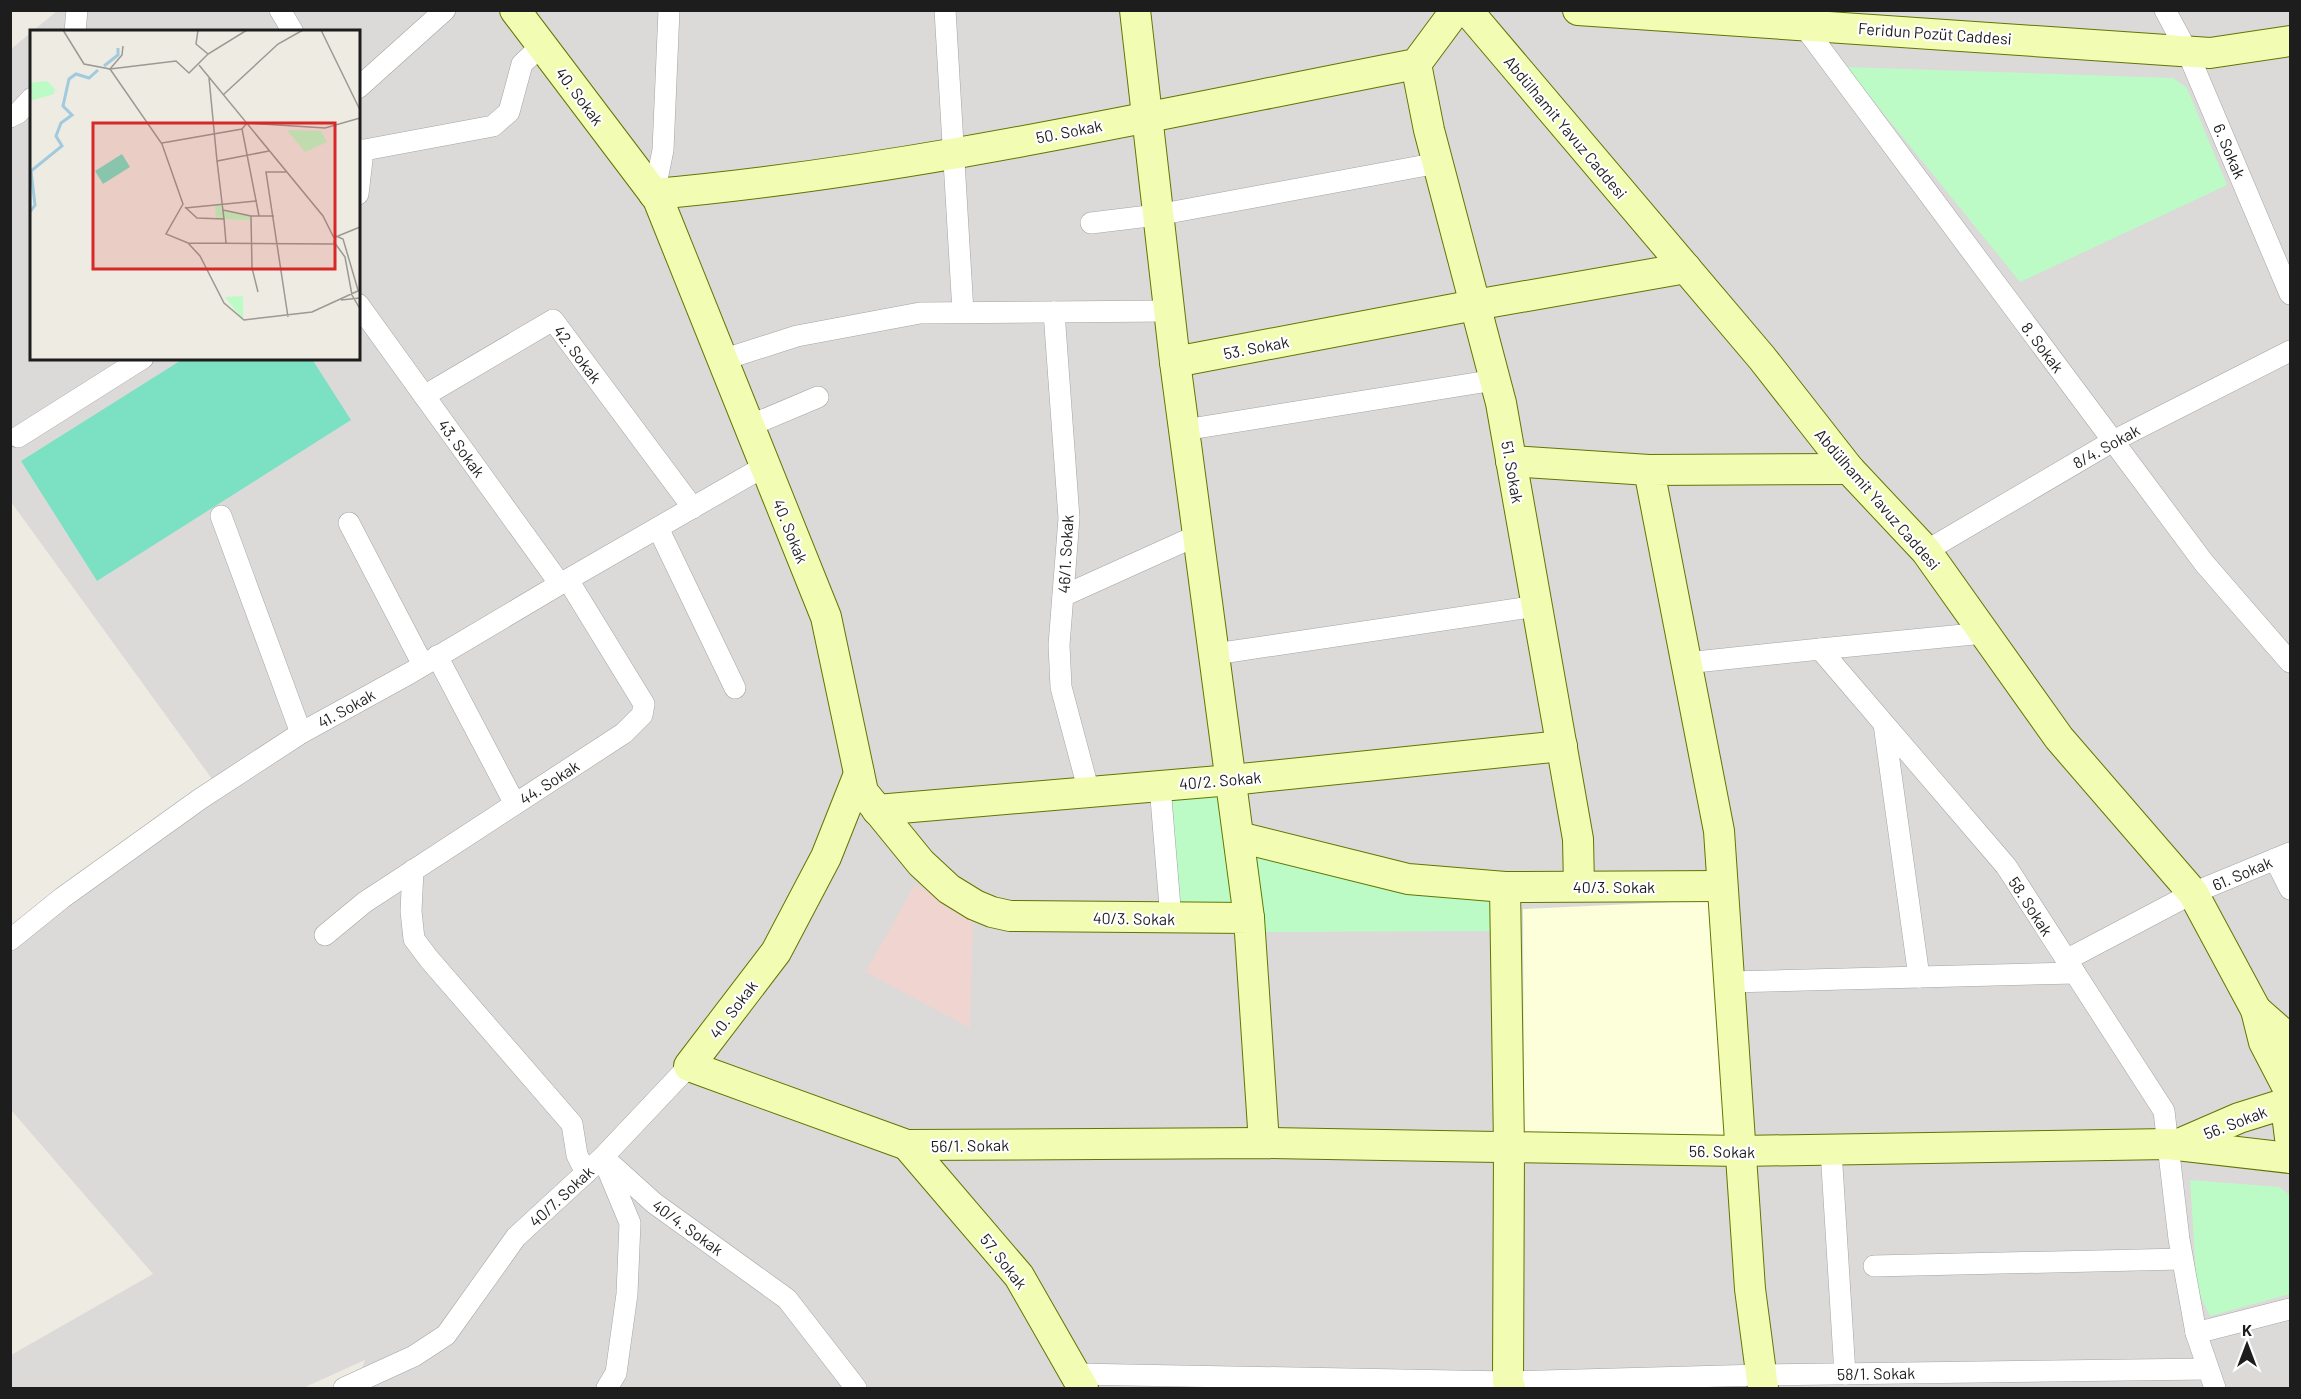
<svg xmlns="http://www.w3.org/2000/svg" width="2301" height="1399" font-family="Barlow,sans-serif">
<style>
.residential{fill:#dbdad9;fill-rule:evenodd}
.commercial{fill:#f0d4d0}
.education{fill:#fcffda}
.park{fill:#bcfbc6}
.pitch{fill:#7ce1c3}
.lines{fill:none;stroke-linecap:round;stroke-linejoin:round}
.street-casing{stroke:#a4a4a4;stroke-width:22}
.secondary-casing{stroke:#607700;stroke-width:32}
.street{stroke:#fff;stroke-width:21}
.secondary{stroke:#f2fcb2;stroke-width:30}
.labels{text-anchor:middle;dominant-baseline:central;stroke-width:4.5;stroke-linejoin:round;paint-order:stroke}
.street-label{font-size:16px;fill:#1d1d1d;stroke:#fff}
.inset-river{fill:none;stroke:#a0cbde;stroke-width:3}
.inset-road{fill:none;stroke:#9a9993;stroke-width:1.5}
.view{fill:#d62828;fill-opacity:0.15;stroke:#d62828;stroke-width:3}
.inset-edge{fill:none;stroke:#1d1d1d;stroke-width:3}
</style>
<rect width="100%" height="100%" fill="#eeebe2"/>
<path class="residential" d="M57 11H2290V1388H355L365 1360 303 1388H11V1355L153 1274 11 1110 10 928 212 779 11 502V49ZM32 32H358V358H32Z"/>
<polygon class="commercial" points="915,884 973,916 970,1028 866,972"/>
<polygon class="education" points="1717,900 1731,1138 1524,1133 1523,909"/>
<g class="park">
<polygon points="1846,67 2173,78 2187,88 2227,185 2020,282"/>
<polygon points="1231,780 1239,837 1505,887 1505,931 1250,932 1171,919 1160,786"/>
<polygon points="2190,1180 2279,1187 2290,1195 2290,1294 2210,1316 2197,1289"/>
</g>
<polygon class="pitch" points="183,359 312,359 351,420 97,581 21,461"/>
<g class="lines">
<defs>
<g id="street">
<polyline points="280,10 293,32"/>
<polyline points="945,10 963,312"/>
<polyline points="2165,10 2187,51 2290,294"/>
<polyline points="1803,25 2204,563 2290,662"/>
<polyline points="75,32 77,10"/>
<polyline points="358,88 445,10"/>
<polyline points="10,117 18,113 32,98"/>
<polyline points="358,149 362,160 358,194"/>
<polyline points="359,151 493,126 509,112 522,64 542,45"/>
<polyline points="654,194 663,150 669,10"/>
<polyline points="1091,223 1157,215 1438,163"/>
<polyline points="358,304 560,584 765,466"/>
<polyline points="1054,312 1069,518 1059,645 1061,687 1089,792"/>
<polyline points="722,360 797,336 920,313 1169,311"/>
<polyline points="424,396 553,320 693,508"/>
<polyline points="749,426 818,397"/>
<polyline points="1184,430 1495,380"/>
<polyline points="18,437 143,358"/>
<polyline points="221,516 301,733 410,673 560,584"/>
<polyline points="349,523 423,665"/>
<polyline points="658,528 735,688"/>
<polyline points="1926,551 2113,441 2290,351"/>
<polyline points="1063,596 1198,535"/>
<polyline points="1820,649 1984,633"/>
<polyline points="1215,654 1537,606"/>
<polyline points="437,656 515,804"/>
<polyline points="1686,663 1820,649 2006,866 2164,1111 2179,1239 2196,1333"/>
<polyline points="1884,724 1919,977"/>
<polyline points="1160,786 1171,919"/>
<polyline points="2275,859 2290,889"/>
<polyline points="413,870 411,911 414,939 429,959 572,1124 577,1155 586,1173"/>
<polyline points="325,935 365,902 624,733 642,715 644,704 568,580"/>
<polyline points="10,940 62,898 200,799 301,733"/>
<polyline points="2066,960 2193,893 2290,853"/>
<polyline points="1729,982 2075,973"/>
<polyline points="1831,1150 1845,1374"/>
<polyline points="603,1157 654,1203 787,1299 856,1388"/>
<polyline points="605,1163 630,1223 627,1294 616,1373 607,1388"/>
<polyline points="1874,1266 2182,1259"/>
<polyline points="1076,1374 1508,1382 1761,1375 2208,1369"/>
<polyline points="344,1388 414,1356 446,1335 516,1237 603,1157 689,1066"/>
<polyline points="2215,1388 2196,1333 2290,1309"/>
</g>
<g id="secondary">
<polyline points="515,10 658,199 826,617 863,792 921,863 949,889 975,905 992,912 1010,916 1249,918 1264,1143"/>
<polyline points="1135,10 1175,362 1475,305 1686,268"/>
<polyline points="1467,10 1762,358 1849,469 1926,551 2059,738 2193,893 2256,1010 2264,1042 2290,1092"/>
<polyline points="1578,10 2210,53 2290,41"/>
<polyline points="1416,64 1429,130 1501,403 1578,839 1579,886"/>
<path d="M654 194C911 171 1163 113 1416 64L1456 10"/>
<polyline points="1175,362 1249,918"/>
<polyline points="1511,461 1649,470"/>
<polyline points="859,774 826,857 776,952 689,1066 907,1145 1264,1143 1740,1151 2168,1144 2290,1158"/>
<polyline points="877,810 1231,780 1562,746"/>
<polyline points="1239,837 1408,879 1505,887"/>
<polyline points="2256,1010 2281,1032 2290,1044"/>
<polyline points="2290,1108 2288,1122 2290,1138"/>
<polyline points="2179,1144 2239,1118 2290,1102"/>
<polyline points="907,1145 1019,1276 1083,1388"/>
<polyline points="1510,1388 1508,1382 1509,1147 1505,887 1722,886"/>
<polyline points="1763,1388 1750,1289 1719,831 1649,470 1849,469"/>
</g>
</defs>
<use href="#street" class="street-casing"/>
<use href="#secondary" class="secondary-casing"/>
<use href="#street" class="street"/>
<use href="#secondary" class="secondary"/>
</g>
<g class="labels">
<g class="street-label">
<text transform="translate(1935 33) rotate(4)">Feridun Pozüt Caddesi</text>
<text transform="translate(580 96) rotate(53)">40. Sokak</text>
<text transform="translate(1566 127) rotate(50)">Abdülhamit Yavuz Caddesi</text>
<text transform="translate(1069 131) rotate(-11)">50. Sokak</text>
<text transform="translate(2230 151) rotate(67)">6. Sokak</text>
<text transform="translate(1256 347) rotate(-11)">53. Sokak</text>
<text transform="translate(2043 347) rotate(53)">8. Sokak</text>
<text transform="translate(578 354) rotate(53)">42. Sokak</text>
<text transform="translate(2106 446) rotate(-29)">8/4. Sokak</text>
<text transform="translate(462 448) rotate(54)">43. Sokak</text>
<text transform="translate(1513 472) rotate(80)">51. Sokak</text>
<text transform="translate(1878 499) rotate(49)">Abdülhamit Yavuz Caddesi</text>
<text transform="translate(791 531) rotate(68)">40. Sokak</text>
<text transform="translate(1065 554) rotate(-87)">46/1. Sokak</text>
<text transform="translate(346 708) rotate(-29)">41. Sokak</text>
<text transform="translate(1220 780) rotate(-5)">40/2. Sokak</text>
<text transform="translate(549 782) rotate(-33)">44. Sokak</text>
<text transform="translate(2242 873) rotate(-23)">61. Sokak</text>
<text x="1614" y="886">40/3. Sokak</text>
<text transform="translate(2031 906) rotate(57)">58. Sokak</text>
<text transform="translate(1134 918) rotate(1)">40/3. Sokak</text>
<text transform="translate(733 1009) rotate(-53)">40. Sokak</text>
<text transform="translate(2235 1122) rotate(-21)">56. Sokak</text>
<text transform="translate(970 1145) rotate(-1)">56/1. Sokak</text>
<text transform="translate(1722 1151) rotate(1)">56. Sokak</text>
<text transform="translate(561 1196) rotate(-43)">40/7. Sokak</text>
<text transform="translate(688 1227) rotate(36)">40/4. Sokak</text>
<text transform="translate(1004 1261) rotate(52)">57. Sokak</text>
<text transform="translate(1876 1373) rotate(-1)">58/1. Sokak</text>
</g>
</g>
<g transform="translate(30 30)">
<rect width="330" height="330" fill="#eeebe2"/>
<path d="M17 51 25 59 24 64 0 71V53ZM257 100 291 101 297 112 275 122ZM192 174 194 181 221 186V190L186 189 185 175ZM213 266V290L195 267Z" fill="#bcfbc6"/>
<path d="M92 124 100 137 73 154 65 141Z" fill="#7ce1c3"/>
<path class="inset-river" d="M74 36 88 25V18M0 182 5 175 1 141 32 116 26 106 31 93 42 85 33 76 39 49 46 44 59 48 68 40"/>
<path class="inset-road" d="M33 0 54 34 80 39 132 114 153 174 136 204 158 213 305 214M168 0 166 14 178 24M291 0 330 80M93 16 92 25 80 39 146 31 159 43 178 24 217 0M169 35 293 186 304 208M179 48 187 131 239 121M193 65 248 14 273 0M212 99 229 186M132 113 212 99 217 93 295 98 330 88M187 131 194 189M256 142H236L258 287M155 177 167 188 194 189 196 213M155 178 227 171M193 180 221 186M306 206 304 212 315 227 322 265 330 279M306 206 313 209 328 260M308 206 330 197M158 213 170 226 194 273 214 290 282 282 330 260M228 262 222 238 221 186H244M311 270 330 268"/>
<path class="view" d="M63 93H305V239H63Z"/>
<rect width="330" height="330" class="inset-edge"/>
</g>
<rect width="2301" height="1399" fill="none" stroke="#1d1d1d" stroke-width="24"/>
<g transform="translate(2247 1345)" stroke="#ffffff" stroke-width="4.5" paint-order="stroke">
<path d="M0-4.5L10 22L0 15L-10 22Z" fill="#1d1d1d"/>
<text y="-9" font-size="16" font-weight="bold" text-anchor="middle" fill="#1d1d1d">K</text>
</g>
</svg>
